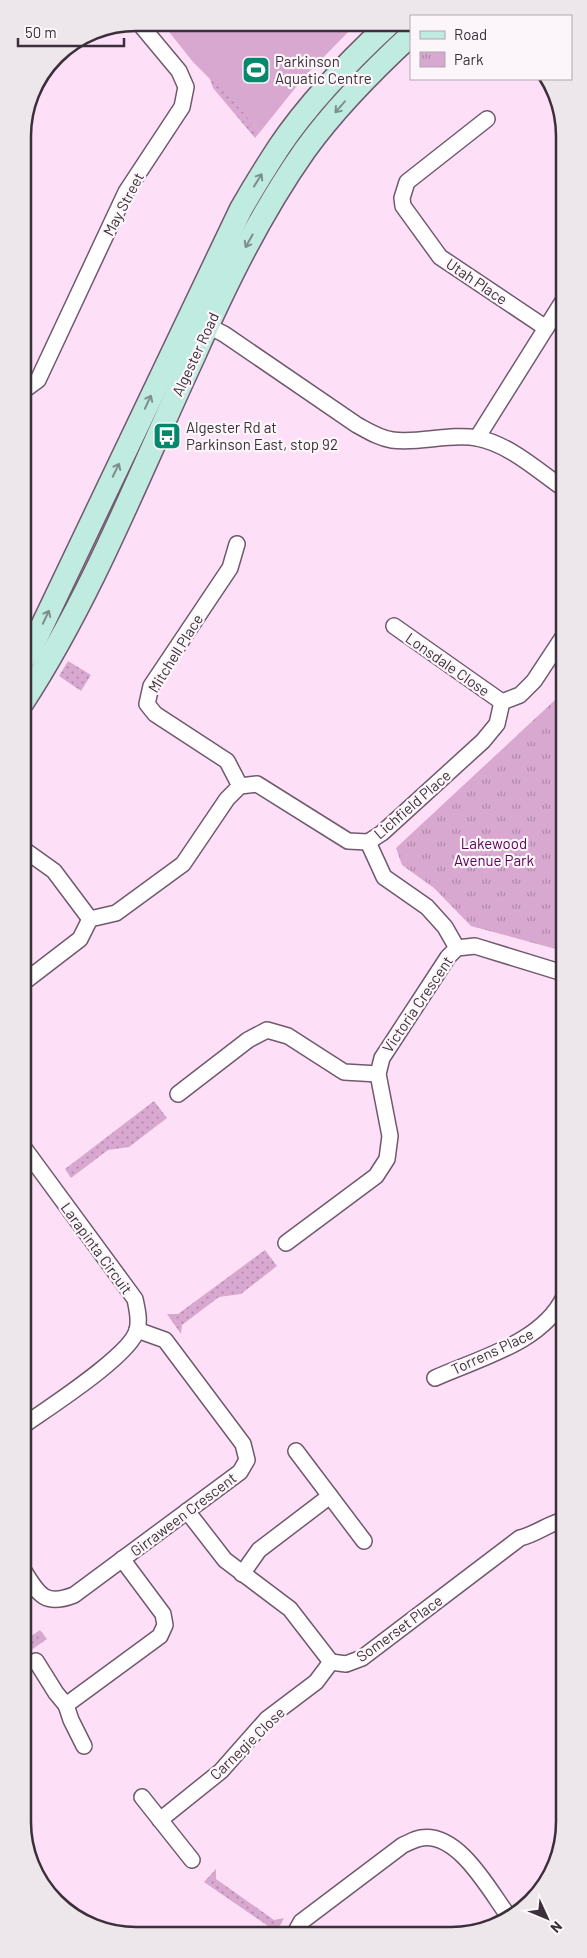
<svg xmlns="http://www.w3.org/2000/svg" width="587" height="1958" font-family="Barlow,sans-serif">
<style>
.grass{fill:url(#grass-dots)}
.park{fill:url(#park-tufts)}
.pitch{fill:#d8a8d0}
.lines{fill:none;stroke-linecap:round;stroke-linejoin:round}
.street-casing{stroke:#71596d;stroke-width:18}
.secondary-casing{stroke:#71596d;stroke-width:25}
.street{stroke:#fff;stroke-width:15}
.secondary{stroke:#bfebe0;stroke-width:22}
.oneway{stroke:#7d8e8c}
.labels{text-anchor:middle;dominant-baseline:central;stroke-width:4.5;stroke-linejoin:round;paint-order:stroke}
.poi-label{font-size:15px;fill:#3b3039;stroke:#fcf6fa;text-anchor:start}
.street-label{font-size:15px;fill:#3b3039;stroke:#fcf6fa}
.park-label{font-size:15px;fill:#5f0057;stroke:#fcf6fa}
.rim{fill:none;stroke:#3b3039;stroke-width:2.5}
</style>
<defs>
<pattern id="grass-dots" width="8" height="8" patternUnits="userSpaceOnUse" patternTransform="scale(1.25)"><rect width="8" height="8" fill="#d8a8d0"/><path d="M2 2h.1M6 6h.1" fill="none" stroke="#b089aa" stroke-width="1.8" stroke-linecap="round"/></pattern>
<pattern id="park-tufts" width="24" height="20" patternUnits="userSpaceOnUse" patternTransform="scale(1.25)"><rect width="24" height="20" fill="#d8a8d0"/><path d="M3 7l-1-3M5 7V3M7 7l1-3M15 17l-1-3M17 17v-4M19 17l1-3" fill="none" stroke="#b089aa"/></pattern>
</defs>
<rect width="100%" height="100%" fill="#fde0f8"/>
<g class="grass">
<polygon points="215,78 260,132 255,138 213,88 210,79"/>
<polygon points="68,661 91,675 81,691 59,676"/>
<polygon points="154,1101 167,1118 129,1147 108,1150 71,1178 65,1169"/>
<polygon points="265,1250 277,1266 241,1294 219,1297 182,1325 181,1334 167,1314 178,1314"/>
<polygon points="40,1630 47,1639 24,1655 24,1641"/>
<polygon points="216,1869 216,1879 274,1920 284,1918 276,1933 273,1933 271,1928 204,1882"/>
</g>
<polygon class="park" points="555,700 563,717 563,951 471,926 434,888 402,865 396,848"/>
<polygon class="pitch" points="162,23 356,24 304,77 260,132 215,79 210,79 193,62"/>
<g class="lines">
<defs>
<g id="street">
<polyline points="487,119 407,182 402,198 403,206 440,257 546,328"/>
<path d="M200 322 224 334 357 425C368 431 379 438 392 440 419 444 449 433 477 438 509 444 537 470 563 488"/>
<polyline points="23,391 38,380 126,192 182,107 186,87 179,71 139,23"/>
<polyline points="477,438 563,301"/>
<polyline points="237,544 230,568 151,686 147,704 155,714 227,761 240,786"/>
<polyline points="394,626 502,702"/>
<polyline points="368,842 384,877 427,907 445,927 457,948"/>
<polyline points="26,851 54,871 90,919"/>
<polyline points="24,982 80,939 90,919 116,913 183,864 227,799 240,786 257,784 348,841 368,842 382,833 483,741 497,724 502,702 520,695 534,681 563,637"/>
<polyline points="178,1094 248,1040 267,1030 288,1036 344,1072 378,1074"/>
<path d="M24 1148 135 1299C137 1309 140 1320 137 1330 131 1355 48 1408 24 1425"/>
<polyline points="286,1243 376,1176 387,1159 390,1136 378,1074 382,1058 448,957 457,948 475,946 563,973"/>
<path d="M435 1378C479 1358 542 1343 564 1297"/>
<polyline points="296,1451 364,1541"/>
<path d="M187 1511 225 1560 290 1609 331 1662 346 1664 362 1658 520 1538C537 1534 549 1523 564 1520"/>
<path d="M24 1571C39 1596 46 1606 74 1595L240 1472 247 1460 243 1444 165 1340 137 1330"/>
<polyline points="242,1574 259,1550 330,1496"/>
<polyline points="36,1661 56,1693 66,1705 71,1720 84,1746"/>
<polyline points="66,1705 160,1636 165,1625 163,1614 122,1559"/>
<polyline points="142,1797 192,1860"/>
<polyline points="160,1820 221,1771 267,1719 316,1682 331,1662"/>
<path d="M295 1933 301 1922 403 1845C408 1843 415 1839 421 1838 458 1832 488 1888 507 1914"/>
</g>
<g id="secondary">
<path d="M23 660 31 649 241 209C253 188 266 167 279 147 310 101 349 61 389 24"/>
<path d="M23 702C93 594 140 472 194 356 226 284 260 214 305 150 336 107 373 70 411 35"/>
</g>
</defs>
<use href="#street" class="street-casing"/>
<use href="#secondary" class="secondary-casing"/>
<use href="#street" class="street"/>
<use href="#secondary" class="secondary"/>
</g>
<defs><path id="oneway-shaft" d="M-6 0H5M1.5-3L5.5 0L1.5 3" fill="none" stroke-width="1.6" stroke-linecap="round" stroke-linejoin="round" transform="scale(1.25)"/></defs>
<g class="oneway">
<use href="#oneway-shaft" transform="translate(340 107) rotate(131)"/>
<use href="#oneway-shaft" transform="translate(258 180) rotate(-58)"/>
<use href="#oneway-shaft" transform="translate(249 241) rotate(119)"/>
<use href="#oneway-shaft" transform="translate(148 402) rotate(-65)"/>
<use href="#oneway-shaft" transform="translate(116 470) rotate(-64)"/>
<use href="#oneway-shaft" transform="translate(46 617) rotate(-65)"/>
</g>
<defs>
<symbol id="stadium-square" viewBox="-11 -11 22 22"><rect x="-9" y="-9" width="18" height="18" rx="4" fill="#03886d" stroke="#fcf6fa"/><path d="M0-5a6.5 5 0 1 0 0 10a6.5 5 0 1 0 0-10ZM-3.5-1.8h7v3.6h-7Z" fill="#fff"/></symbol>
<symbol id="bus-square" viewBox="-11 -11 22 22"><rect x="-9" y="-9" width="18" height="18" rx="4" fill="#03886d" stroke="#fcf6fa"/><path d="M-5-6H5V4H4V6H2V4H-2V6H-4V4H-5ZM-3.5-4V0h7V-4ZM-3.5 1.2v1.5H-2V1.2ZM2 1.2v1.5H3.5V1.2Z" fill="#fff"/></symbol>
</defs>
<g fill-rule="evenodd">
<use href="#stadium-square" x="240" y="54" width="32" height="32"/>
<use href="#bus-square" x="151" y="420" width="32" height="32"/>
</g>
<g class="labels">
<g class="poi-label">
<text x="275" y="61">Parkinson<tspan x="275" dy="17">Aquatic Centre</tspan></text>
<text x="186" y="427">Algester Rd at<tspan x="186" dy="17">Parkinson East, stop 92</tspan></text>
</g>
<g class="street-label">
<text transform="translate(123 204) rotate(-62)">May Street</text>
<text transform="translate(477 281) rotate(34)">Utah Place</text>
<text transform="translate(195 354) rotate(-65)">Algester Road</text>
<text transform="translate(175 653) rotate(-58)">Mitchell Place</text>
<text transform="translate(448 664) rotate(35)">Lonsdale Close</text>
<text transform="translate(412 804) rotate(-41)">Lichfield Place</text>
<text transform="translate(417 1004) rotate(-56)">Victoria Crescent</text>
<text transform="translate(97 1248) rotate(54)">Larapinta Circuit</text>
<text transform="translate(492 1351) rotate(-25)">Torrens Place</text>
<text transform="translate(183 1514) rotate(-37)">Girraween Crescent</text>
<text transform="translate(399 1628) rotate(-36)">Somerset Place</text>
<text transform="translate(247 1743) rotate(-44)">Carnegie Close</text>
</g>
<g class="park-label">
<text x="494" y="843">Lakewood<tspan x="494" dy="17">Avenue Park</tspan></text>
</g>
</g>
<path d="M0 0H587V1958H0ZM136 31H451A105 105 0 0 1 556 136V1822A105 105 0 0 1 451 1927H136A105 105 0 0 1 31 1822V136A105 105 0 0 1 136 31Z" fill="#ede6eb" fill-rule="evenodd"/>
<path class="rim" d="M136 31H451A105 105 0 0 1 556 136V1822A105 105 0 0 1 451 1927H136A105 105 0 0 1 31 1822V136A105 105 0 0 1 136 31Z"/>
<rect x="410" y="15" width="162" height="65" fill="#fcf6fa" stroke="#afa7ad"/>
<rect x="420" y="31" width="25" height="8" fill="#bfebe0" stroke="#afa7ad"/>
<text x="454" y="40" font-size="15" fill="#3b3039">Road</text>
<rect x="420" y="52" width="25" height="15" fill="url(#park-tufts)" stroke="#afa7ad"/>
<text x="454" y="65" font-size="15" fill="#3b3039">Park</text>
<g transform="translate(547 1918) rotate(134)" stroke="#fcf6fa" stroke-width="4" paint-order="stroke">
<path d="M0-4L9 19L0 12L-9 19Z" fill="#3b3039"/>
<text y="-8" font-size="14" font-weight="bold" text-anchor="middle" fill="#3b3039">N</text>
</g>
<path d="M18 38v8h106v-8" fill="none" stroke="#3b3039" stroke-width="2.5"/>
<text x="25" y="38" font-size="15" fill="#3b3039" stroke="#fcf6fa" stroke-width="4" paint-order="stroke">50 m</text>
</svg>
